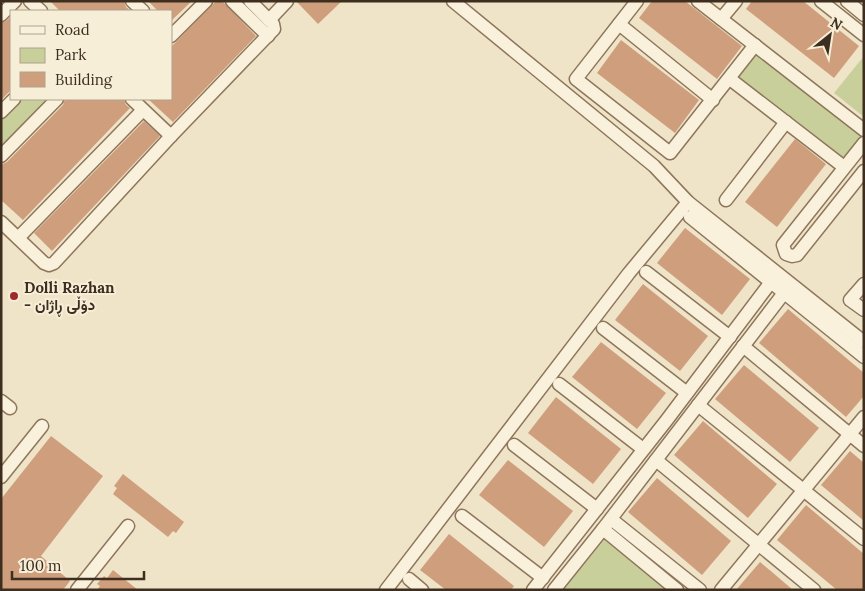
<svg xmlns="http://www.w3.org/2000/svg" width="865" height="591" font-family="Lora,Vazirmatn,serif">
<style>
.green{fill:#c9cf9b}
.building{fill:#cf9f7d}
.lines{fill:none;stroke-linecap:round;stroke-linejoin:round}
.minor-casing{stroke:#8d765c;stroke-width:15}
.minor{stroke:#faf1dc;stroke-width:12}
.poi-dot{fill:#9e2a2b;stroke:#f7eed8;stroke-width:2}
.labels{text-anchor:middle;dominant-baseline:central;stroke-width:4;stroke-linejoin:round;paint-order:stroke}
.poi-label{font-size:15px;font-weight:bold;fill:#3d2e20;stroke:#f7eed8;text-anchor:start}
</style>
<rect width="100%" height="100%" fill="#f0e4c8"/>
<g class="green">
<polygon points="757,54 860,133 861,138 844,159 737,78"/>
<polygon points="864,56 864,117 834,93"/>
<polygon points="20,99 49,99 1,149 1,119"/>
<polygon points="605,539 606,539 669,590 563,590"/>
</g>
<g class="building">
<polygon points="50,1 124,1 126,7 131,11 60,11"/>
<polygon points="148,1 192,1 171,21 171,11 158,11"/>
<polygon points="216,1 222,1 256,36 173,122 148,99 171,99 171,47"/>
<polygon points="296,1 342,1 318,24"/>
<polygon points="652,1 685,1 742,46 717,79 639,18"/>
<polygon points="752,1 803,1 859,46 834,78 746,9"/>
<polygon points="11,16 11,90 1,100 1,23 6,21"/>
<polygon points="621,40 699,100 675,133 597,73"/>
<polygon points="65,99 124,99 126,105 130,108 23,220 1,200 1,165 7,162 63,105"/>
<polygon points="144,121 160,136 52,251 34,233"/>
<polygon points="795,139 826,164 777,227 745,202"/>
<polygon points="685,228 750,279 722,315 657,263"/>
<polygon points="643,284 708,336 680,371 615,320"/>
<polygon points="788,309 864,373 864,396 846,417 759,343"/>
<polygon points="601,342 666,393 637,429 572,377"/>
<polygon points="744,365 819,428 790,462 715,399"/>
<polygon points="556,397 621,449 593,484 528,433"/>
<polygon points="703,421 777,484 748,518 674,455"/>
<polygon points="51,436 103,476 41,556 70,581 63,590 1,590 1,499"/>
<polygon points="850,451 864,463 864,521 821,485"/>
<polygon points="508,460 573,511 544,547 479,495"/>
<polygon points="123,474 184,522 176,533 173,531 168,537 113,494 117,488 114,486"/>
<polygon points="657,478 731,541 702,575 628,512"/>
<polygon points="806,505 864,554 864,590 837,590 777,540"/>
<polygon points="449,534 514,586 511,590 446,590 420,570"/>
<polygon points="760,562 772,572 793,590 736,590"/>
<polygon points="113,570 138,590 97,590 100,586 97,584 104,576 107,578"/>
</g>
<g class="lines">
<defs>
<g id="minor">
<polyline points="30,1 41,11"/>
<polyline points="132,1 143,11"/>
<polyline points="232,1 268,36"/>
<polyline points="453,1 654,166 688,202 864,342"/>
<polyline points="637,1 576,79 670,153 755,45"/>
<polyline points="698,1 864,130"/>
<polyline points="821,1 864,35"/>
<polyline points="847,1 864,15"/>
<polyline points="1,15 15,1"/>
<polyline points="721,19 736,1"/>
<polyline points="269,20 287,1"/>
<polyline points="619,24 713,100"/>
<polyline points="171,36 206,1"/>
<polyline points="730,79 844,167"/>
<polyline points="132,99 171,136"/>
<polyline points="1,112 14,99"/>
<polyline points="864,143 783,245 786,254 792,256 797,255 864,171"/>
<polyline points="1,156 57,99"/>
<polyline points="726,200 786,122"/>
<polyline points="690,217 864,357"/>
<polyline points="1,222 44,263 49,265 54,263 171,136 274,29 273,24 250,1"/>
<polyline points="18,238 143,110"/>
<polyline points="646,272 730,337"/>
<polyline points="864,284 850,300 864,310"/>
<polyline points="603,328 687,393"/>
<polyline points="743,346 864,446"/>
<polyline points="559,384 643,449"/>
<polyline points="1,401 10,408"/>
<polyline points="698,405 864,539"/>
<polyline points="514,445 597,509"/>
<polyline points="656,460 814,590"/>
<polyline points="1,477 42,426"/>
<polyline points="462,516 543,578"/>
<polyline points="611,519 700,590"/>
<polyline points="603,529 677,590"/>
<polyline points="409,579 422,590"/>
<polyline points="77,590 128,526"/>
<polyline points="386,590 629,273 688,202"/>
<polyline points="533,590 666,421 771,282"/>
<polyline points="554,590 603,529 784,293"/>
<polyline points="721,590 864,417"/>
</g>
</defs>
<use href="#minor" class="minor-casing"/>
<use href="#minor" class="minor"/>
</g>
<circle class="poi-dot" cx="14" cy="296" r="5"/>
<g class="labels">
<g class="poi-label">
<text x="24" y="287">Dolli Razhan<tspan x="24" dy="17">- دۆڵی ڕاژان</tspan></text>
</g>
</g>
<rect width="865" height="591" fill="none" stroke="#3d2e20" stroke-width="5"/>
<rect x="10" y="10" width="162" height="90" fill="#f7eed8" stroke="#ada18e"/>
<rect x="20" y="26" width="25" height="8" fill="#faf1dc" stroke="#ada18e"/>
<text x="55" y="35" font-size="15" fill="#3d2e20">Road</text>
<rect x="20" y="48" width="25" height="15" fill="#c9cf9b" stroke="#ada18e"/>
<text x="55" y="60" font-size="15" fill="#3d2e20">Park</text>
<rect x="20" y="72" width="25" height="15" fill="#cf9f7d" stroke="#ada18e"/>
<text x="55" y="85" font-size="15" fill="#3d2e20">Building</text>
<g transform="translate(830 35) rotate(30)" stroke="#f7eed8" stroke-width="4" paint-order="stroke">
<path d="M0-4L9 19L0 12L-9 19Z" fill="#3d2e20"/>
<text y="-8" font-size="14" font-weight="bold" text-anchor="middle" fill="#3d2e20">N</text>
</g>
<path d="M12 571v8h132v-8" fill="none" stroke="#3d2e20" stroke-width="2.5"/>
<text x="20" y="571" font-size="15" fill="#3d2e20" stroke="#f7eed8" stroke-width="4" paint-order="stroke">100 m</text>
</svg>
